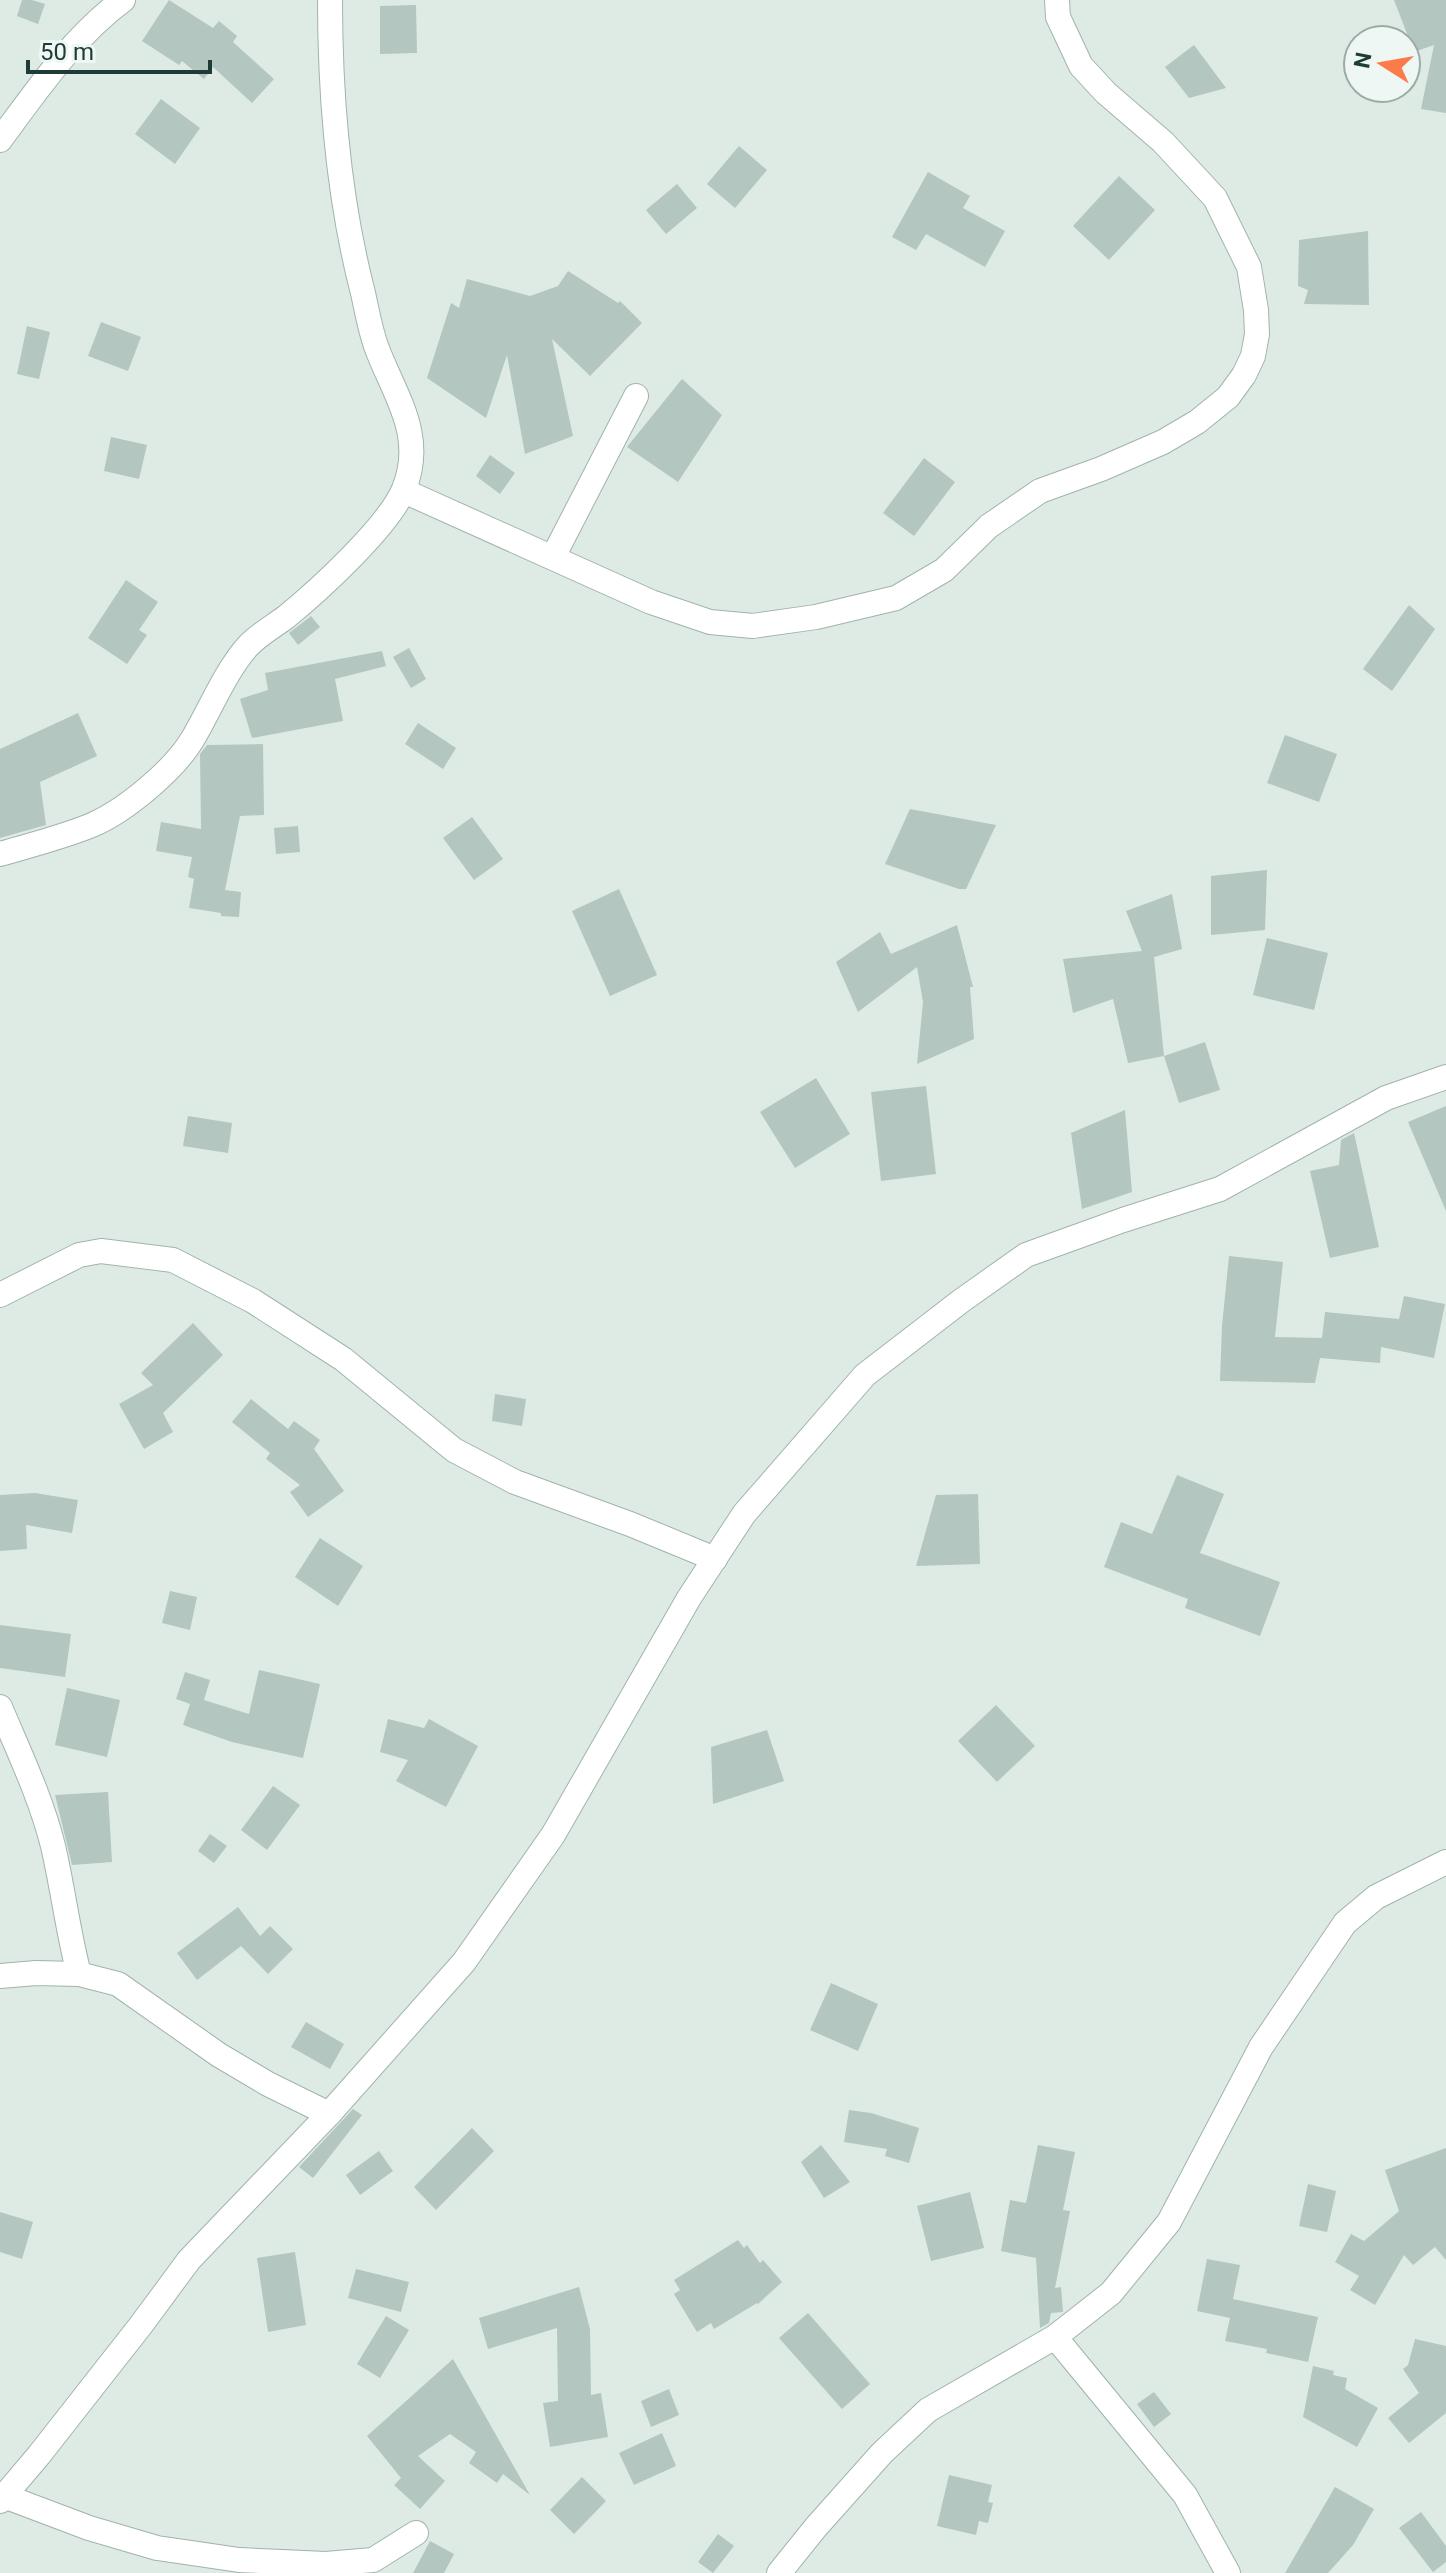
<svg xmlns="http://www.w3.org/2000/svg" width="1446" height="2573" font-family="Roboto,sans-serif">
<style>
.building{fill:#b3c6bf}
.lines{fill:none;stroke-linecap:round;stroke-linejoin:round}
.street-casing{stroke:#a1b3ad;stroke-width:26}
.street{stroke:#fff;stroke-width:24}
</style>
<rect width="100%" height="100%" fill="#deebe5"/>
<g class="building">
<polygon points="22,0 32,0 45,4 38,24 17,16"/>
<polygon points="169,0 213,28 219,21 237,36 233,42 274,79 252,103 213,67 204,79 182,61 179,65 142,41"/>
<polygon points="1394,0 1446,0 1446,113 1421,109 1434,45 1414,52"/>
<polygon points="416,5 417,53 380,54 380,6"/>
<polygon points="1194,45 1226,88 1189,98 1165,67"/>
<polygon points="161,99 200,128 175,164 135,134"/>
<polygon points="739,146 767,170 735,208 707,184"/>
<polygon points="928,172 970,196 963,208 1005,231 985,267 926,234 916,250 892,237"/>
<polygon points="1119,176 1155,210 1109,260 1073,226"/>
<polygon points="677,184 697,208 666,234 646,210"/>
<polygon points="1368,231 1369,305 1304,304 1308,290 1298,286 1299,240"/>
<polygon points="568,271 618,303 620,301 642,323 590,376 552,339 573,436 525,454 507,355 486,418 427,378 451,303 459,308 467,279 530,296 558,286"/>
<polygon points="101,322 141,337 128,371 88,356"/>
<polygon points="27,326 50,332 39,379 17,374"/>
<polygon points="682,379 722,415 678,482 627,447"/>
<polygon points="111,437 147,445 139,479 104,471"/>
<polygon points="490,455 515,473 500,494 476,476"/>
<polygon points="924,458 955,482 914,536 883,513"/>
<polygon points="126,580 158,602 139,630 147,635 127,664 88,638"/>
<polygon points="1409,605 1435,629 1392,691 1363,669"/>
<polygon points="311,616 320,627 298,645 289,633"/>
<polygon points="409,648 426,679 411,688 393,657"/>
<polygon points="382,651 386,666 335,679 343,721 252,738 240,699 268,690 265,673"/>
<polygon points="78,713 97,756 40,782 46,825 0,838 0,749"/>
<polygon points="418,723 456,748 443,769 405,744"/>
<polygon points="1285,735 1337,754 1319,802 1267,783"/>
<polygon points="263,744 264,815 240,816 225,890 241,892 239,917 221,916 221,913 189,908 194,879 188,877 192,857 156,851 161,822 201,829 200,754 207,745"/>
<polygon points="910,809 996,825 966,889 959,889 885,864"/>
<polygon points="472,817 503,859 474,880 443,838"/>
<polygon points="298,826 300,852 276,854 274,828"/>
<polygon points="1267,870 1265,930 1211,935 1211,876"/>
<polygon points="619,889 657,975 610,996 572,911"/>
<polygon points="1172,894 1182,949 1154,957 1164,1056 1128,1063 1113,999 1073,1013 1063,959 1142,951 1126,911"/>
<polygon points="957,925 973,987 970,987 974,1039 917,1064 923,1002 917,967 858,1012 836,962 880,932 891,954"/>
<polygon points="1267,938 1328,953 1314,1010 1253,995"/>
<polygon points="1205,1042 1220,1090 1179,1103 1164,1056"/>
<polygon points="816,1078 850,1134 795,1168 760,1112"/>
<polygon points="926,1086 936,1174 881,1181 871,1092"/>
<polygon points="1446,1106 1446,1211 1408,1122"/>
<polygon points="1125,1110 1132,1192 1082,1209 1071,1133"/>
<polygon points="188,1116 232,1123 228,1153 183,1146"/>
<polygon points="1354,1133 1379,1247 1330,1258 1310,1171 1339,1165 1341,1140"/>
<polygon points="1229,1256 1283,1262 1275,1337 1322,1338 1325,1312 1399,1319 1404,1296 1445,1304 1434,1358 1381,1347 1380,1363 1320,1358 1315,1383 1220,1381 1222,1326"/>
<polygon points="193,1323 223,1355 163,1413 173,1432 144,1449 119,1404 153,1385 141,1373"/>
<polygon points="495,1394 526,1399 522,1426 492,1421"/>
<polygon points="251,1399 288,1429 294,1421 320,1440 314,1449 344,1491 308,1517 290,1492 300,1485 266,1459 270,1453 232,1422"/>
<polygon points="1177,1475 1224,1494 1200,1553 1280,1582 1260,1636 1185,1608 1188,1599 1104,1567 1121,1522 1152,1534"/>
<polygon points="35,1493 78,1500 72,1533 26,1525 27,1549 0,1551 0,1495"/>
<polygon points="978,1494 980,1564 916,1566 936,1495"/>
<polygon points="320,1538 363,1566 338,1606 295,1577"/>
<polygon points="170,1591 197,1597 190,1630 162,1623"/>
<polygon points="0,1625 71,1634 65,1677 0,1668"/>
<polygon points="259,1670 320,1684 303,1758 232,1742 183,1725 190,1704 176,1699 185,1672 210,1680 204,1700 249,1714"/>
<polygon points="67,1688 120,1700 107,1757 55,1745"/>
<polygon points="996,1705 1035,1746 997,1782 958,1741"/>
<polygon points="388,1719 424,1728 429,1719 478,1746 446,1807 396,1781 408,1760 380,1752"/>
<polygon points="767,1730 784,1781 713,1804 711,1747"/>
<polygon points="273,1786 300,1805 267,1850 241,1830"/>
<polygon points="108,1792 112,1862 72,1865 55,1795"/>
<polygon points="210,1834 227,1846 214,1863 198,1851"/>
<polygon points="238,1907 260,1936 270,1926 293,1949 268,1974 241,1946 197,1980 177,1953"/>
<polygon points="831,1983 878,2004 858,2051 810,2030"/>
<polygon points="306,2022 344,2044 330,2069 291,2047"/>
<polygon points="353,2109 362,2115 313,2178 299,2167"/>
<polygon points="849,2110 871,2113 919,2128 909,2163 885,2156 887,2149 844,2142"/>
<polygon points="472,2128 494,2151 436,2210 414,2187"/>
<polygon points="821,2145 850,2182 824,2198 801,2162"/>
<polygon points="1038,2145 1075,2152 1063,2210 1070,2211 1055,2288 1061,2287 1063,2312 1051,2313 1049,2323 1040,2328 1036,2258 1001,2251 1010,2200 1026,2203"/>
<polygon points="1446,2148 1446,2260 1435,2247 1413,2265 1404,2255 1375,2305 1350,2290 1359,2276 1335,2262 1351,2234 1364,2241 1399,2211 1385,2170"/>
<polygon points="379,2151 393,2171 360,2195 346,2175"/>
<polygon points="1308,2184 1336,2191 1327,2232 1299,2226"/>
<polygon points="970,2192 984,2248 931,2261 917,2206"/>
<polygon points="0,2212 33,2222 22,2259 0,2252"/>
<polygon points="738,2240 744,2248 747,2245 760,2263 763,2260 782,2282 758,2304 757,2303 714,2329 711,2323 697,2332 674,2294 680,2290 674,2280"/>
<polygon points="295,2252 306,2325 268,2332 257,2258"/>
<polygon points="1207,2259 1240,2265 1233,2299 1318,2317 1308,2362 1266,2353 1267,2349 1225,2341 1230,2318 1197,2311"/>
<polygon points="356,2269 409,2282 401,2312 348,2298"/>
<polygon points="579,2287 590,2329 591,2395 601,2393 608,2437 550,2447 543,2403 558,2401 557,2328 488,2349 479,2318"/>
<polygon points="808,2313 870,2384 842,2409 779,2338"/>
<polygon points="386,2316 409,2330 380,2378 357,2364"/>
<polygon points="1415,2339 1446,2346 1446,2413 1409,2443 1388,2418 1419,2393 1403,2369 1408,2365"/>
<polygon points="453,2359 483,2412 530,2495 503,2474 497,2483 469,2463 476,2452 450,2434 418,2456 445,2481 420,2509 394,2485 401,2478 367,2436"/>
<polygon points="1313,2366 1334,2371 1333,2375 1347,2378 1345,2389 1378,2408 1357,2447 1303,2417"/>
<polygon points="669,2389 679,2415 651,2427 641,2401"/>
<polygon points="1154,2392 1171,2414 1154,2427 1137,2404"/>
<polygon points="662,2433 676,2466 634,2485 619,2453"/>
<polygon points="949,2475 992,2485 988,2502 993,2503 988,2523 979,2521 976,2535 937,2526"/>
<polygon points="582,2477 606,2501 574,2534 550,2510"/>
<polygon points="1335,2487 1374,2509 1353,2545 1328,2573 1285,2573"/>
<polygon points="1421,2512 1446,2546 1446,2562 1433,2572 1399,2528"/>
<polygon points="718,2534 734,2546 713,2573 698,2562"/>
<polygon points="430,2541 454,2554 444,2573 413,2573"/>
</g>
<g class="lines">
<defs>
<g id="street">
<path d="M0 140C37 90 73 37 123 0"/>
<polyline points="404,491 651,602 710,622 753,626 816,617 896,598 944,570 989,526 1040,491 1101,469 1163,442 1197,422 1228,397 1244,375 1253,356 1257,334 1256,310 1249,267 1215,198 1163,142 1106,93 1081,66 1058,17 1057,0"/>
<polyline points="553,557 636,396"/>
<path d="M0 854C31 845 63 837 92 825 125 811 174 770 192 740 209 712 226 670 248 646 258 635 274 626 286 617 318 591 389 526 404 489 426 434 394 395 376 346 370 329 367 311 363 293 338 197 330 99 330 0"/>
<polyline points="0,1295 79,1255 101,1251 173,1260 253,1301 343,1359 454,1450 515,1482 630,1524 715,1559"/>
<path d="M0 1707C19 1752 41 1798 53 1846 63 1889 68 1932 79 1974"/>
<polyline points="0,1976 36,1973 79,1974 118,1984 219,2055 268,2084 329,2114"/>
<polyline points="1055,2337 1185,2495 1228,2573"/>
<polyline points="4,2496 89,2528 157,2548 239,2560 326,2564 373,2560 416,2533"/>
<polyline points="0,2501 39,2455 141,2325 189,2260 329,2114 464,1962 553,1835 689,1598 744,1514 865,1375 961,1301 1026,1255 1123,1220 1220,1189 1386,1098 1446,1077"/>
<polyline points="779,2573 816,2527 882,2453 928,2410 1055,2337 1111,2293 1169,2222 1261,2047 1345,1923 1376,1897 1446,1862"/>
</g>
</defs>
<use href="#street" class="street-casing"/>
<use href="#street" class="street"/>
</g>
<g transform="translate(1382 64) rotate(281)"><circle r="38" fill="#eef7f3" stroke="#9baca7" stroke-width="2"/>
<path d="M0-6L14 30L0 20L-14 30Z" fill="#fc7b4b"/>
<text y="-12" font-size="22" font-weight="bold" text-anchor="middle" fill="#1e3c35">N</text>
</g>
<path d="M28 60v12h182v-12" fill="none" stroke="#1e3c35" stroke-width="4"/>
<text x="40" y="60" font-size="24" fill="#1e3c35" stroke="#eef7f3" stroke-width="6" paint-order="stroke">50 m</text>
</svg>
